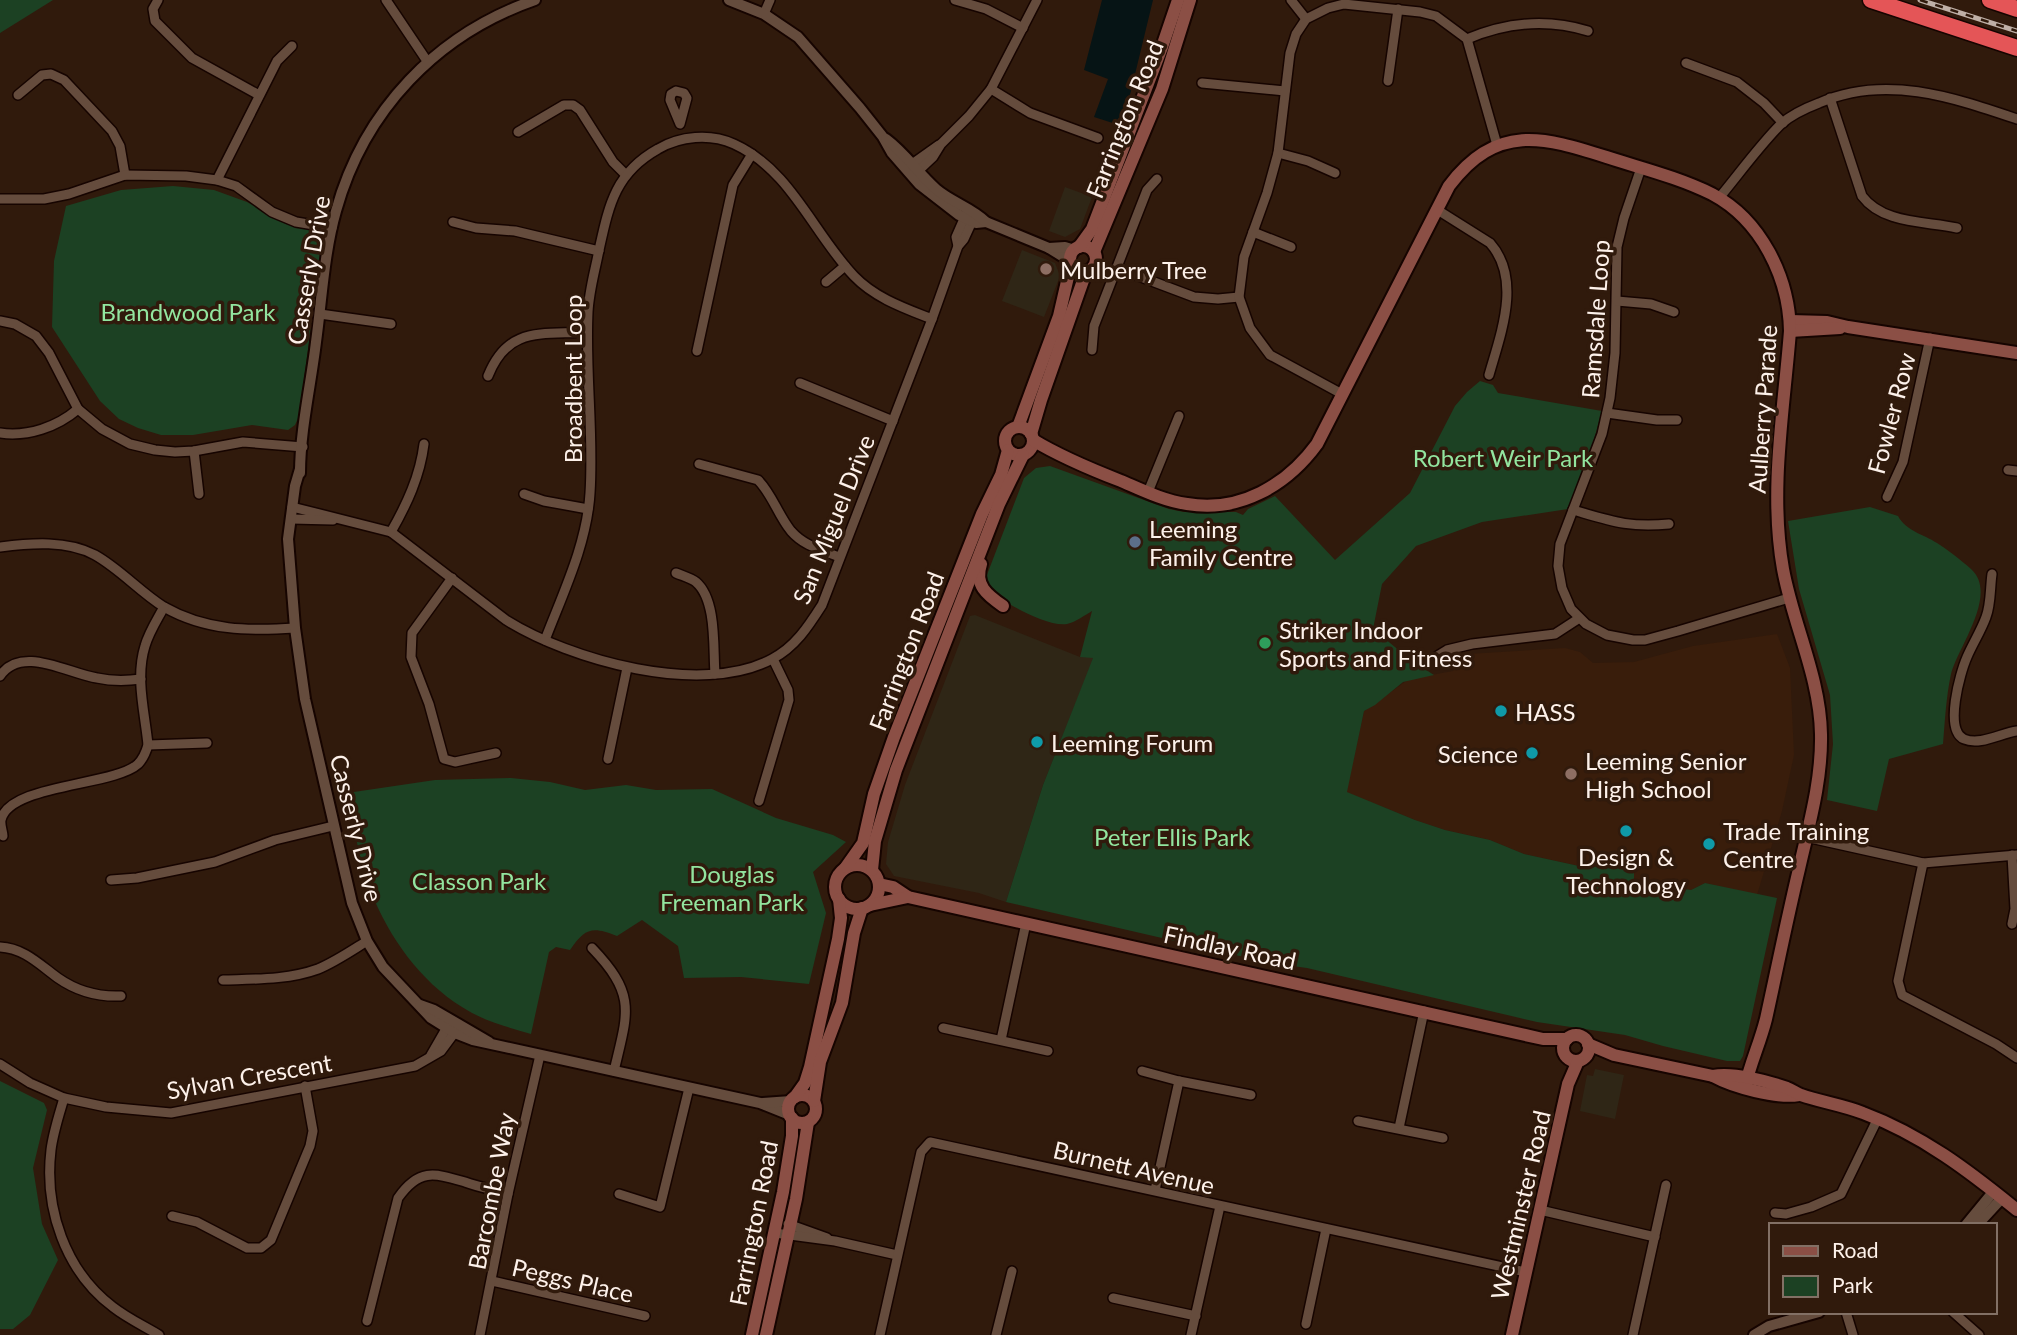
<svg xmlns="http://www.w3.org/2000/svg" width="2017" height="1335" font-family="Lato,sans-serif">
<style>
.commercial{fill:#2f2616}
.built{fill:#391d0b}
.green{fill:#1c4123}
.water{fill:#061415}
.lines{fill:none;stroke-linecap:round;stroke-linejoin:round}
.minor-casing{stroke:#160400;stroke-width:12}
.tertiary-casing{stroke:#160400;stroke-width:14}
.secondary-casing{stroke:#160400;stroke-width:16}
.motorway-casing{stroke:#160400;stroke-width:19}
.minor{stroke:#654c3d;stroke-width:9}
.tertiary{stroke:#654c3d;stroke-width:10}
.secondary{stroke:#8b4f45;stroke-width:12}
.motorway{stroke:#e45557;stroke-width:16}
.rail-casing{stroke:#bfb0a7;stroke-width:5}
.rail{stroke:#301a0c;stroke-width:2.5;stroke-dasharray:8;stroke-linecap:butt}
.education-dot{fill:#8d6e63;stroke:#301a0c;stroke-width:2.5}
.service-dot{fill:#5c6f8a;stroke:#301a0c;stroke-width:2.5}
.leisure-dot{fill:#2e9e5b;stroke:#301a0c;stroke-width:2.5}
.culture-dot{fill:#0f9aa8;stroke:#301a0c;stroke-width:2.5}
.labels{text-anchor:middle;dominant-baseline:central;stroke-width:7;stroke-linejoin:round;paint-order:stroke}
.street-label{font-size:24px;fill:#fdf1ea;stroke:#301a0c}
.poi-label{font-size:24px;fill:#fdf1ea;stroke:#301a0c;text-anchor:start}
.park-label{font-size:24px;fill:#92e59f;stroke:#301a0c}
</style>
<rect width="100%" height="100%" fill="#301a0c"/>
<g class="commercial">
<polygon points="1065,187 1092,197 1080,229 1065,237 1049,231"/>
<polygon points="1022,250 1055,263 1060,276 1044,317 1002,301"/>
<polygon points="975,615 1080,657 1094,657 1043,785 1006,902 979,893 894,876 886,864 888,842 905,785 970,616"/>
<polygon points="1595,1069 1624,1075 1615,1119 1580,1111 1587,1075 1593,1076"/>
</g>
<polygon class="built" points="1777,634 1790,668 1794,755 1782,811 1757,895 1705,883 1691,890 1662,886 1634,880 1634,868 1612,863 1603,863 1595,867 1579,866 1524,854 1490,840 1445,830 1415,820 1346,792 1364,711 1409,679 1453,671 1468,654 1565,648 1580,652 1593,663 1634,662 1693,646"/>
<g class="green">
<polygon points="0,0 53,0 0,33"/>
<polygon points="173,186 214,190 247,202 286,224 317,230 323,239 299,416 295,425 288,430 252,425 193,435 161,435 138,428 119,419 100,401 52,327 54,261 66,206 121,190"/>
<path d="M1480 381 1493 385 1498 393 1602 411 1591 450 1568 509 1482 522 1416 546 1382 584 1373 629 1412 661 1434 675 1403 682 1375 705 1364 711 1347 792 1415 820 1445 830 1490 840 1524 854 1579 866 1595 867 1603 863H1612L1634 868V880L1691 890 1705 883 1777 898 1743 1056 1740 1061H1727L1663 1046 1625 1035 1537 1022 1307 968 1270 963 1006 902 1043 785 1093 658 1080 657 1092 611C1085 615 1076 622 1067 624 1046 627 1007 603 989 592L985 580 1024 478 1036 468 1050 466 1169 509 1184 512H1236L1243 515 1248 509 1275 496 1335 560 1410 493 1455 406 1467 392Z"/>
<path d="M1870 507 1898 516C1906 531 1923 534 1937 543 1948 550 1961 560 1971 569 1999 594 1958 647 1951 674 1946 697 1945 721 1943 744L1889 759 1877 811 1827 800 1833 744 1830 695 1799 589 1788 521Z"/>
<path d="M511 778 550 782 585 790 626 785 656 790 712 789 776 818 833 835 846 842 813 872 826 913 809 984 741 977 684 978 678 946 642 920 617 936C592 926 585 928 570 950L556 947 549 952 531 1034C508 1027 483 1021 462 1007 420 981 389 937 371 892 359 862 354 824 347 793L435 780Z"/>
<polygon points="0,1081 44,1103 47,1110 33,1168 42,1224 58,1260 30,1315 13,1329 0,1329"/>
</g>
<polygon class="water" points="1102,0 1153,0 1129,99 1119,125 1094,117 1108,79 1084,70"/>
<g class="lines">
<defs>
<g id="minor">
<polyline points="158,0 153,9 155,21 192,58 259,95"/>
<polyline points="386,0 427,61"/>
<polyline points="955,0 986,9 1023,28"/>
<polyline points="1291,0 1306,19"/>
<polyline points="764,14 770,0"/>
<path d="M1467 39C1507 22 1546 18 1588 31"/>
<polyline points="1686,63 1737,82 1764,103 1783,123"/>
<polyline points="1388,81 1398,9"/>
<polyline points="1202,83 1285,91"/>
<polyline points="991,89 1030,113 1098,138"/>
<polygon points="676,91 684,93 687,98 680,124 670,100 671,94"/>
<polyline points="18,95 42,75 51,74 64,80 112,131 120,146 125,175"/>
<path d="M1830 98 1862 196C1883 224 1925 221 1957 228"/>
<polyline points="518,132 564,105 573,105 580,110 613,162 625,174"/>
<polyline points="1278,153 1308,161 1335,173"/>
<polyline points="908,167 939,145"/>
<polyline points="1641,168 1624,218 1617,247 1615,353 1610,398 1602,434 1560,544 1558,566 1562,588 1571,609 1586,624 1607,635 1633,640 1645,640 1678,631 1789,598"/>
<polyline points="915,174 933,157 941,144 969,116 991,89 1037,0"/>
<polyline points="217,180 277,61 292,46"/>
<path d="M1719 198C1739 174 1759 146 1781 124 1791 115 1806 108 1819 103 1885 74 1952 97 2017 119"/>
<polyline points="0,199 44,199 69,194 125,175 186,176 217,180 236,186 272,212 296,222 332,228"/>
<path d="M1436 209 1490 243C1522 279 1501 333 1489 375"/>
<polyline points="453,222 476,228 515,231 599,251"/>
<polyline points="1253,232 1291,247"/>
<polyline points="958,246 956,237 967,212"/>
<polyline points="1117,268 1194,297 1218,299 1239,297"/>
<polyline points="826,282 845,266"/>
<polyline points="1617,301 1651,304 1674,312"/>
<polyline points="320,314 391,324"/>
<polyline points="0,321 15,324 36,336 49,353 78,409 102,429 130,444 155,450 175,452 194,451 243,442 303,447"/>
<polyline points="1092,350 1094,326 1147,190 1157,179"/>
<polyline points="697,351 733,185 752,154"/>
<path d="M488 376C508 326 541 335 587 332"/>
<polyline points="800,383 893,421"/>
<polyline points="1342,394 1270,355 1250,328 1239,297 1244,257 1267,193 1278,153 1290,53 1296,34 1306,19 1328,8 1344,4 1420,12 1436,16 1467,39 1497,145"/>
<polyline points="1607,413 1657,420 1677,420"/>
<path d="M0 433C28 437 57 427 78 409"/>
<polyline points="194,451 199,494"/>
<path d="M699 464 758 480C772 494 778 515 791 531 804 546 822 550 839 557"/>
<polyline points="2008,470 2017,471"/>
<polyline points="1148,492 1179,416"/>
<polyline points="524,494 544,501 588,509"/>
<polyline points="1887,497 1903,462 1930,338"/>
<path d="M292 507 391 532 506 620C570 660 701 697 772 659 795 647 808 627 822 605L932 319 958 246 964 239 975 215"/>
<path d="M1573 510C1611 521 1629 528 1669 524"/>
<polyline points="291,519 333,520"/>
<path d="M391 532C407 504 420 476 424 444"/>
<path d="M0 547C31 543 67 540 95 555 120 569 140 592 164 607 206 631 249 631 295 628"/>
<path d="M676 573C683 576 691 578 696 582 717 600 713 648 715 674"/>
<path d="M1992 574C1990 588 1991 604 1986 617 1981 631 1973 643 1967 657 1960 673 1944 730 1964 739 1980 746 2001 733 2017 731"/>
<polyline points="452,578 412,633 411,657 429,704 444,759 455,762 496,753"/>
<path d="M545 640C563 593 587 544 590 493 594 433 585 372 588 312 589 291 595 271 599 250 609 205 615 173 658 149 680 136 710 133 734 144 791 170 813 233 854 276 875 298 904 308 932 319"/>
<polyline points="1434,658 1447,650 1472,644 1555,634 1578,619"/>
<path d="M0 676C21 644 69 674 97 678 111 681 126 681 141 679"/>
<polyline points="148,745 207,743"/>
<polyline points="608,759 627,668"/>
<polyline points="759,801 789,700 788,690 773,659"/>
<path d="M3 836C3 832 0 825 1 820 9 784 114 786 138 764 144 758 146 752 148 745 145 713 135 678 145 646 149 632 157 620 164 607"/>
<polyline points="1806,837 1923,863 2017,855"/>
<polyline points="1923,863 1898,981 1902,995 1996,1044 2017,1058"/>
<polyline points="111,880 137,878 215,862 275,840 333,826"/>
<polyline points="2012,924 2015,909 2012,855"/>
<path d="M0 947C24 948 40 965 58 978 78 992 98 997 121 996"/>
<path d="M592 948C637 995 628 1012 614 1071"/>
<path d="M223 980C254 979 288 980 318 969 335 962 351 951 367 941"/>
<polyline points="943,1028 1048,1051"/>
<polyline points="1001,1040 1026,923"/>
<polyline points="431,1055 450,1022"/>
<polyline points="0,1064 30,1083 64,1098 106,1107 171,1113 415,1066 441,1051 458,1028"/>
<polyline points="1142,1071 1179,1081 1251,1095"/>
<path d="M64 1098C59 1115 53 1133 51 1150 44 1208 65 1271 113 1307 127 1318 144 1326 159 1335"/>
<polyline points="1358,1121 1443,1138"/>
<polyline points="1399,1128 1424,1011"/>
<polyline points="1155,1190 1179,1081"/>
<polyline points="619,1194 660,1207 689,1088"/>
<polyline points="1540,1210 1655,1237"/>
<polyline points="1775,1213 1786,1214 1811,1207 1841,1194 1878,1118"/>
<polyline points="172,1216 197,1222 247,1248 261,1248 271,1240 310,1146 313,1131 305,1086"/>
<polyline points="788,1224 827,1238"/>
<polyline points="775,1233 835,1241 897,1255"/>
<polyline points="492,1281 645,1316"/>
<polyline points="1113,1298 1196,1316"/>
<polyline points="1846,1312 1853,1335"/>
<polyline points="1953,1312 1979,1335"/>
<path d="M367 1321 398 1198C419 1168 434 1173 465 1182 479 1187 494 1190 508 1194"/>
<polyline points="1306,1324 1326,1229"/>
<polyline points="480,1335 508,1194 540,1055"/>
<polyline points="880,1335 921,1152 930,1142 1526,1272"/>
<polyline points="996,1335 1012,1271"/>
<polyline points="1191,1335 1220,1206"/>
<polyline points="1633,1335 1666,1185"/>
</g>
<g id="tertiary">
<polyline points="729,0 764,14 798,37 860,108 883,137 892,153 919,184 959,215 976,223 986,222"/>
<path d="M886 139C905 153 918 173 936 189 951 202 972 208 986 222L1049 248 1070 261"/>
<polyline points="1049,248 1065,247 1075,250"/>
<polyline points="300,469 295,486 288,539 295,628 305,699 352,903 367,941 383,967 431,1018 455,1033 473,1040 760,1103 790,1115"/>
<path d="M300 473C300 431 311 384 316 342 322 298 324 253 336 211 364 110 437 34 535 0"/>
<polyline points="420,1005 434,1010 489,1042"/>
<polyline points="763,1103 791,1101"/>
<polyline points="1966,1225 1994,1191"/>
<polyline points="1977,1225 2002,1198"/>
<polyline points="1754,1335 1769,1326 1819,1312"/>
</g>
<g id="secondary">
<circle cx="1083" cy="259" r="13"/>
<polyline points="1079,247 1092,229 1162,47 1178,0"/>
<polyline points="1094,252 1162,89 1190,0"/>
<polyline points="1790,321 1827,322 1848,327 2017,353"/>
<polyline points="1790,331 1840,328"/>
<polyline points="1018,427 1059,316 1071,264"/>
<circle cx="1019" cy="441" r="14"/>
<polyline points="1031,434 1041,400 1086,272"/>
<path d="M1033 440C1061 457 1090 469 1121 481 1142 490 1164 501 1187 504 1240 513 1287 485 1317 444L1449 186C1499 119 1549 139 1616 160 1648 170 1682 179 1712 194 1761 220 1789 277 1790 331 1784 409 1769 491 1783 569 1793 624 1820 677 1821 734 1822 780 1809 825 1799 869 1787 919 1777 969 1766 1019 1760 1043 1750 1064 1745 1087"/>
<path d="M981 564C974 585 987 595 1003 606"/>
<circle cx="857" cy="887" r="22"/>
<polyline points="846,867 863,843 874,794 894,737 982,514 1001,475 1008,450"/>
<polyline points="872,870 875,841 896,770 999,504 1023,455"/>
<polyline points="879,884 893,887 908,897 1543,1039 1567,1039"/>
<polyline points="870,905 908,897"/>
<circle cx="1576" cy="1048" r="13"/>
<path d="M1588 1044 1614 1055 1713 1076C1733 1087 1777 1099 1799 1095"/>
<path d="M1713 1076C1733 1072 1767 1081 1787 1088 1792 1090 1796 1093 1801 1095 1821 1102 1843 1105 1863 1113 1922 1135 1969 1171 2017 1210"/>
<circle cx="802" cy="1109" r="14"/>
<polyline points="795,1097 805,1083 810,1067 838,939 841,918 839,899"/>
<polyline points="814,1101 820,1062 842,1003 854,933 862,908"/>
<polyline points="752,1335 783,1192 792,1136 792,1118"/>
<polyline points="766,1335 796,1199 808,1122"/>
<polyline points="1512,1335 1568,1084 1578,1061"/>
</g>
<g id="motorway">
<polyline points="1871,0 2017,48"/>
<polyline points="1990,0 2017,9"/>
</g>
</defs>
<use href="#minor" class="minor-casing"/>
<use href="#tertiary" class="tertiary-casing"/>
<use href="#secondary" class="secondary-casing"/>
<use href="#motorway" class="motorway-casing"/>
<use href="#minor" class="minor"/>
<use href="#tertiary" class="tertiary"/>
<use href="#secondary" class="secondary"/>
<use href="#motorway" class="motorway"/>
<defs>
<polyline id="rail" points="1920,0 2017,31"/>
</defs>
<use href="#rail" class="rail-casing"/>
<use href="#rail" class="rail"/>
</g>
<g class="education-dot">
<circle cx="1046" cy="269" r="7"/>
<circle cx="1571" cy="774" r="7"/>
</g>
<circle class="service-dot" cx="1135" cy="542" r="7"/>
<circle class="leisure-dot" cx="1265" cy="643" r="7"/>
<g class="culture-dot">
<circle cx="1501" cy="711" r="7"/>
<circle cx="1037" cy="742" r="7"/>
<circle cx="1532" cy="753" r="7"/>
<circle cx="1626" cy="831" r="7"/>
<circle cx="1709" cy="844" r="7"/>
</g>
<g class="labels">
<g class="street-label">
<text transform="translate(1124 119) rotate(-68)">Farrington Road</text>
<text transform="translate(308 270) rotate(-80)">Casserly Drive</text>
<text transform="translate(1595 319) rotate(-86)">Ramsdale Loop</text>
<text transform="translate(572 379) rotate(-90)">Broadbent Loop</text>
<text transform="translate(1762 409) rotate(-86)">Aulberry Parade</text>
<text transform="translate(1891 413) rotate(-75)">Fowler Row</text>
<text transform="translate(833 519) rotate(-68)">San Miguel Drive</text>
<text transform="translate(906 651) rotate(-69)">Farrington Road</text>
<text transform="translate(357 828) rotate(76)">Casserly Drive</text>
<text transform="translate(1230 947) rotate(12)">Findlay Road</text>
<text transform="translate(249 1076) rotate(-10)">Sylvan Crescent</text>
<text transform="translate(1134 1167) rotate(13)">Burnett Avenue</text>
<text transform="translate(491 1191) rotate(-79)">Barcombe Way</text>
<text transform="translate(1520 1205) rotate(-77)">Westminster Road</text>
<text transform="translate(753 1223) rotate(-79)">Farrington Road</text>
<text transform="translate(573 1280) rotate(13)">Peggs Place</text>
</g>
<g class="poi-label">
<text x="1060" y="269">Mulberry Tree</text>
<text x="1149" y="528">Leeming<tspan x="1149" dy="28">Family Centre</tspan></text>
<text x="1279" y="629">Striker Indoor<tspan x="1279" dy="28">Sports and Fitness</tspan></text>
<text x="1515" y="711">HASS</text>
<text x="1051" y="742">Leeming Forum</text>
<text x="1518" y="753" text-anchor="end">Science</text>
<text x="1585" y="760">Leeming Senior<tspan x="1585" dy="28">High School</tspan></text>
<text x="1723" y="830">Trade Training<tspan x="1723" dy="28">Centre</tspan></text>
<text x="1626" y="856" text-anchor="middle">Design &amp;<tspan x="1626" dy="28">Technology</tspan></text>
</g>
<g class="park-label">
<text x="188" y="311">Brandwood Park</text>
<text x="1503" y="457">Robert Weir Park</text>
<text x="1172" y="836">Peter Ellis Park</text>
<text x="732" y="873">Douglas<tspan x="732" dy="28">Freeman Park</tspan></text>
<text x="479" y="880">Classon Park</text>
</g>
</g>
<rect x="1769" y="1223" width="228" height="91" fill="#301a0c" stroke="#827065" stroke-width="2"/>
<rect x="1783" y="1246" width="35" height="10" fill="#8b4f45" stroke="#827065" stroke-width="2"/>
<text x="1832" y="1258" font-size="21" fill="#fdf1ea">Road</text>
<rect x="1783" y="1276" width="35" height="21" fill="#1c4123" stroke="#827065" stroke-width="2"/>
<text x="1832" y="1293" font-size="21" fill="#fdf1ea">Park</text>
</svg>
